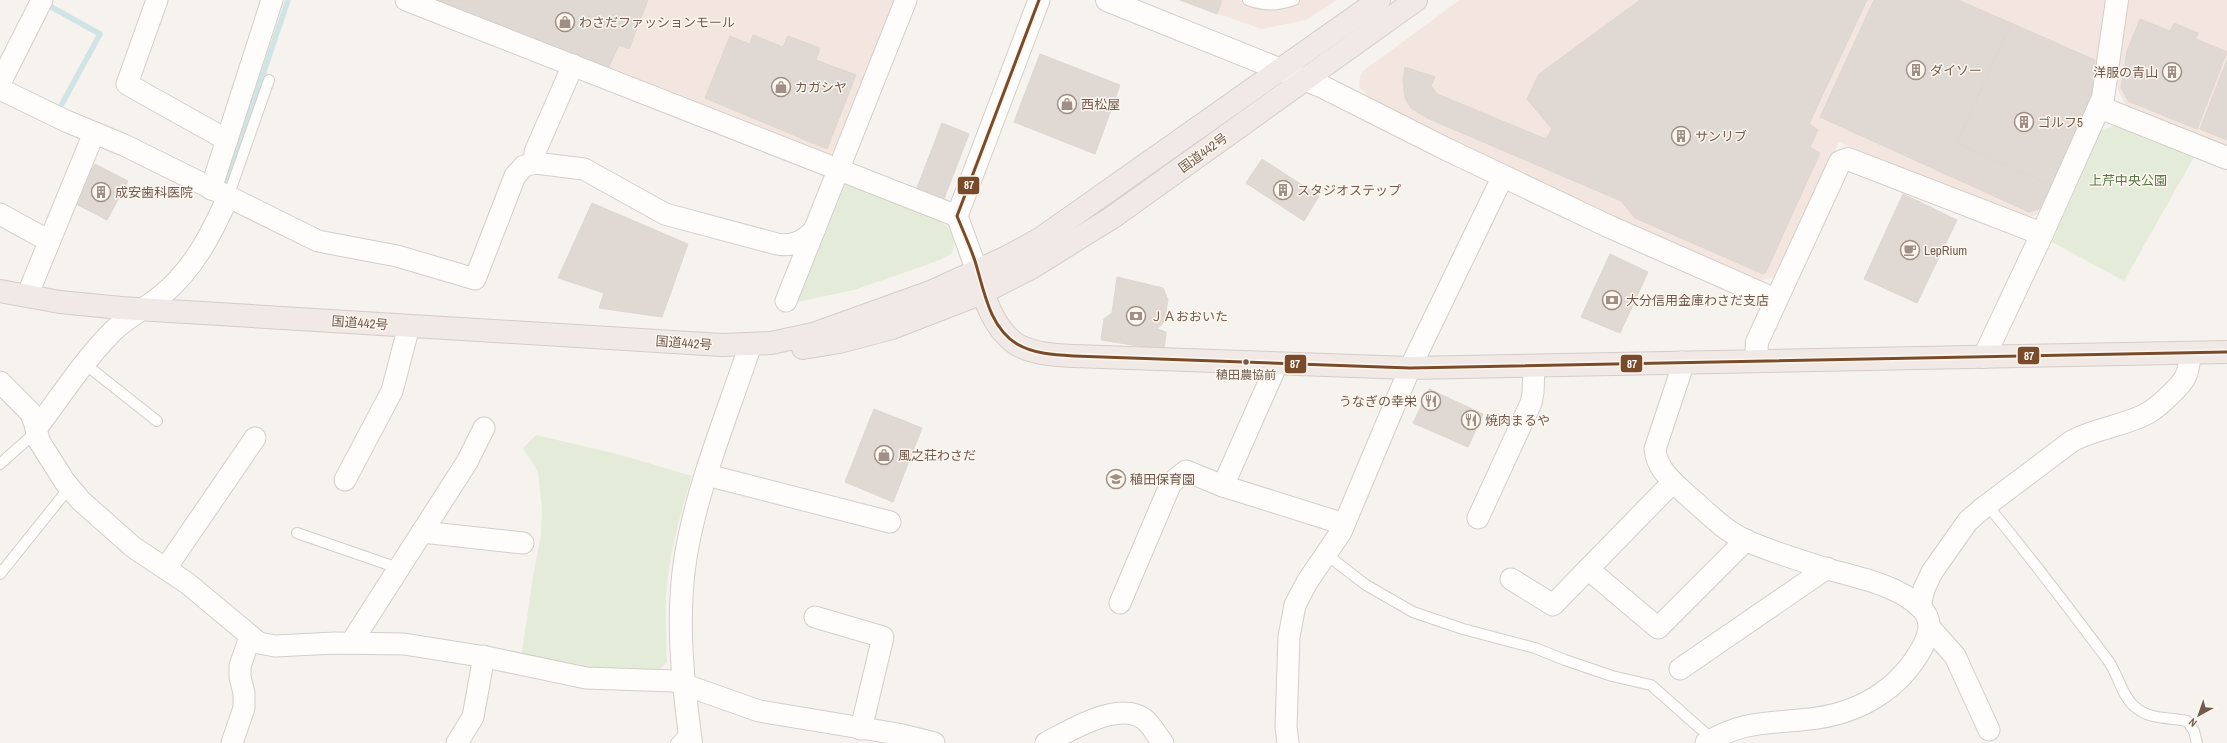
<svg xmlns="http://www.w3.org/2000/svg" width="2227" height="743" font-family="'Archivo Narrow','Noto Sans JP',sans-serif">
<style>
.commercial{fill:#f3e5df}
.green{fill:#e4ecd9}
.lines{fill:none;stroke-linecap:round;stroke-linejoin:round}
.stream{stroke:#d0e4e5;stroke-width:5.5}
.building{fill:#e0d8d3;stroke:#dfd6d0}
.lane-casing{stroke:#d3cec8;stroke-width:12}
.street-casing{stroke:#d3cec8;stroke-width:23}
.secondary-casing{stroke:#d4cec8;stroke-width:24}
.highway-casing{stroke:#d5ccc8;stroke-width:24}
.lane{stroke:#fefdfc;stroke-width:10}
.street{stroke:#fefdfc;stroke-width:21}
.secondary{stroke:#fefdfc;stroke-width:22}
.highway{stroke:#f0e9e6;stroke-width:22}
.bus-1-casing{stroke:#fdf7ef;stroke-width:6}
.bus-1{stroke:#7a4b2a;stroke-width:3}
.bus-dot{fill:#725a4f;stroke:#fdf7ef;stroke-width:1.5}
.labels{text-anchor:middle;dominant-baseline:central;stroke-width:3;stroke-linejoin:round;paint-order:stroke}
.bus-label{font-size:12px;fill:#725a4f;stroke:#fdf7ef}
.poi-label{font-size:13px;fill:#725a4f;stroke:#fdf7ef;text-anchor:start}
.street-label{font-size:13px;fill:#725a4f;stroke:#fdf7ef}
.park-label{font-size:13px;fill:#587749;stroke:#fdf7ef}
.line-badge{stroke:#fdf7ef;stroke-width:1.5}
.badge-label{font-size:11px;text-anchor:middle;font-weight:bold;fill:#fff}
</style>
<rect width="100%" height="100%" fill="#f6f2ed"/>
<g class="commercial">
<polygon points="434,0 895,0 836,148 829,155"/>
<polygon points="1178,0 1337,0 1306,20 1262,29"/>
<polygon points="1460,0 2109,0 2095,97 2044,212 2028,218 1839,142 1775,277 1759,281 1493,166 1372,100 1359,87 1360,77 1363,71"/>
<polygon points="2129,0 2227,0 2227,148 2127,108 2118,90 2117,80"/>
</g>
<g class="green">
<polygon points="2117,125 2194,157 2124,281 2052,242 2101,130"/>
<path d="M848 184C870 193 934 213 947 227 955 235 955 243 952 253L940 260 854 290 792 303 836 192Z"/>
<path d="M536 435 617 454 692 476C682 509 672 542 668 576 664 605 666 633 667 662L658 671 595 673 526 657 522 652 533 576 541 535 542 509 538 472 523 448Z"/>
</g>
<g class="lines">
<g class="stream">
<polyline points="44,3 100,34 62,104"/>
<polyline points="224,190 288,0"/>
</g>
</g>
<g class="building">
<polygon points="435,0 648,0 629,49 619,45 608,69"/>
<polygon points="1180,0 1222,0 1217,14"/>
<polygon points="1640,0 1867,0 1809,124 1818,130 1810,147 1820,153 1766,272 1763,274 1635,218 1621,201 1427,118 1411,108 1405,98 1403,80 1405,67 1435,77 1431,86 1437,94 1546,139 1552,129 1527,99 1539,74"/>
<polygon points="1874,0 1958,0 2011,23 1957,143 2053,186 2045,207 2029,212 1820,117"/>
<polygon points="2140,19 2170,31 2174,23 2198,33 2196,39 2227,52 2197,129 2128,101 2121,88 2127,51"/>
<polygon points="2011,23 2095,60 2091,101 2053,186 1957,143"/>
<polygon points="753,35 783,47 788,36 820,48 816,60 856,75 827,149 705,98 730,36 750,44"/>
<polygon points="1040,54 1120,85 1095,154 1014,122"/>
<polygon points="2227,60 2227,140 2200,129"/>
<polygon points="942,123 969,134 942,204 915,193"/>
<polygon points="1262,159 1319,196 1304,221 1246,183"/>
<polygon points="95,164 128,181 107,220 74,203"/>
<polygon points="1903,194 1957,220 1917,303 1864,279"/>
<polygon points="592,203 688,244 662,317 599,308 604,293 558,278"/>
<polygon points="1610,254 1648,272 1620,333 1581,317"/>
<polygon points="1117,277 1163,288 1168,300 1164,322 1157,329 1166,332 1164,350 1101,340 1104,319 1112,313"/>
<polygon points="1429,389 1483,414 1468,447 1413,423"/>
<polygon points="874,409 922,428 893,502 845,482"/>
</g>
<g class="lines">
<defs>
<g id="lane">
<path d="M1248 0C1265 6 1276 6 1294 0"/>
<polyline points="228,197 269,80"/>
<polyline points="85,364 157,421"/>
<polyline points="0,464 36,432"/>
<path d="M1987 505C2029 555 2068 607 2107 659 2118 673 2121 695 2135 707 2150 720 2168 717 2187 721L2194 731 2197 743"/>
<polyline points="297,533 398,568"/>
<polyline points="1327,555 1366,585 1413,612 1463,629 1535,648 1565,660 1612,676 1651,685 1712,739"/>
<polyline points="0,574 69,488"/>
<polyline points="676,743 688,730"/>
</g>
<g id="street">
<polyline points="157,0 127,84 227,140"/>
<polyline points="406,0 957,216"/>
<polyline points="0,83 42,0"/>
<path d="M0 89 66 121 124 145 318 241 397 256 475 279 515 176 524 166 535 163 584 169 665 214 777 244C793 247 804 241 815 229"/>
<polyline points="535,163 535,152 573,65"/>
<polyline points="211,189 272,0"/>
<polyline points="0,214 49,241"/>
<polyline points="977,271 957,216 1039,0"/>
<polyline points="27,296 94,133"/>
<polyline points="786,301 906,0"/>
<path d="M1682 362 1681 371 1655 449C1657 470 1673 482 1687 495 1706 511 1723 530 1745 540 1771 552 1800 560 1827 569 1856 577 1898 585 1920 607 1933 619 1930 632 1923 646 1900 690 1858 714 1809 719 1769 724 1743 720 1706 743"/>
<polyline points="0,382 30,412 35,424 39,441 65,482 81,501 133,547 187,583 259,643 275,646 335,643 404,644 486,657 586,678 674,681 759,711 898,734 934,743"/>
<path d="M36 429C61 396 84 360 113 331 127 317 147 308 162 295 193 270 212 233 228 197"/>
<polyline points="707,475 890,522"/>
<polyline points="345,480 392,391 409,326"/>
<polyline points="1223,486 1277,364"/>
<polyline points="1478,518 1531,403 1533,393 1534,366"/>
<polyline points="422,532 523,543"/>
<polyline points="166,568 255,438"/>
<polyline points="1588,569 1658,628 1746,540"/>
<polyline points="1511,579 1553,605 1673,482"/>
<polyline points="1120,603 1171,483 1186,471 1223,486 1344,524"/>
<path d="M1920 606 1924 589 1932 572 1968 521 1983 508 2072 441C2096 428 2125 426 2148 413 2156 408 2163 402 2170 395 2186 380 2189 374 2190 353"/>
<polyline points="815,617 883,637 861,729"/>
<polyline points="1930,628 1955,656 1989,730"/>
<polyline points="351,643 467,462 484,428"/>
<polyline points="1680,669 1827,568"/>
<polyline points="232,743 244,708 244,693 240,677 240,666 250,637"/>
<polyline points="457,743 473,717 484,656"/>
<path d="M1046 743C1069 731 1118 700 1144 719 1151 724 1157 736 1163 743"/>
<polyline points="1288,743 1286,727 1289,637 1295,605 1307,582 1341,532 1410,368 1503,176"/>
</g>
<g id="secondary">
<polyline points="1107,0 1321,86 1448,150 1608,226 1776,300"/>
<polyline points="2099,107 2227,158"/>
<polyline points="1984,357 2042,234 2103,98 2117,0"/>
<polyline points="1756,361 1757,342 1840,162 1848,159 2042,234"/>
<path d="M691 743C683 683 676 621 685 561 696 489 726 418 749 349"/>
</g>
<g id="highway">
<path d="M977 271C983 297 993 328 1016 344 1033 354 1055 355 1074 356L1410 368 2227 352"/>
<polyline points="0,291 60,302 121,308 722,345 771,343 813,334 933,291 1007,257 1040,239 1379,0"/>
<polyline points="803,348 839,342 892,328 982,293 1031,268 1113,217 1416,0"/>
</g>
</defs>
<use href="#lane" class="lane-casing"/>
<use href="#street" class="street-casing"/>
<use href="#secondary" class="secondary-casing"/>
<use href="#highway" class="highway-casing"/>
<use href="#lane" class="lane"/>
<use href="#street" class="street"/>
<use href="#secondary" class="secondary"/>
<use href="#highway" class="highway"/>
<defs>
<path id="bus-1" d="M1039 0 957 216C963 231 970 246 975 261 984 290 989 327 1017 344 1034 354 1055 355 1074 356L1410 368 2227 352"/>
</defs>
<use href="#bus-1" class="bus-1-casing"/>
<use href="#bus-1" class="bus-1"/>
</g>
<defs>
<symbol id="shop-ring" viewBox="-11 -11 22 22"><circle r="9.5" fill="#fdf7ef" stroke="#a08f86" stroke-width="1.5"/><path d="M-5-2.5h2.3a2.7 3.5 0 0 1 5.4 0H5L5.5 6h-11ZM-1.5-2.5h3a1.5 2.3 0 0 0-3 0Z" fill="#a08f86"/></symbol>
<symbol id="building-ring" viewBox="-11 -11 22 22"><circle r="9.5" fill="#fdf7ef" stroke="#a08f86" stroke-width="1.5"/><path d="M-4-6H4V6H1V3H-1V6H-4ZM-2.5-4.3h1.7v1.8h-1.7ZM.8-4.3h1.7v1.8H.8ZM-2.5-1h1.7V.8h-1.7ZM.8-1h1.7V.8H.8Z" fill="#a08f86"/></symbol>
<symbol id="cafe-ring" viewBox="-11 -11 22 22"><circle r="9.5" fill="#fdf7ef" stroke="#a08f86" stroke-width="1.5"/><path d="M-5.5-4.5H6V0H3Q3 3.5 0 3.5H-2.5Q-5.5 3.5-5.5 0ZM3-3.2v2h1.7v-2ZM-6 4.5H4V6H-6Z" fill="#a08f86"/></symbol>
<symbol id="bank-ring" viewBox="-11 -11 22 22"><circle r="9.5" fill="#fdf7ef" stroke="#a08f86" stroke-width="1.5"/><path d="M-6-4H6V4H-6ZM0-2.3a2.3 2.3 0 1 0 0 4.6a2.3 2.3 0 1 0 0-4.6Z" fill="#a08f86"/></symbol>
<symbol id="restaurant-ring" viewBox="-11 -11 22 22"><circle r="9.5" fill="#fdf7ef" stroke="#a08f86" stroke-width="1.5"/><path d="M-5-6h1v4h1v-4h1v4h1v-4h1v5L-1.5 .5V6h-2V.5L-5-1ZM5-6V6H3V1.5H1.5Q1.5-4 5-6Z" fill="#a08f86"/></symbol>
<symbol id="school-ring" viewBox="-11 -11 22 22"><circle r="9.5" fill="#fdf7ef" stroke="#a08f86" stroke-width="1.5"/><path d="M0-5L7-2L0 1L-7-2ZM-4 1L0 2.5L4 1V4Q0 6-4 4Z" fill="#a08f86"/></symbol>
</defs>
<g fill-rule="evenodd">
<use href="#shop-ring" x="554" y="11" width="22" height="22"/>
<use href="#building-ring" x="1905" y="59" width="22" height="22"/>
<use href="#building-ring" x="2161" y="61" width="22" height="22"/>
<use href="#shop-ring" x="770" y="76" width="22" height="22"/>
<use href="#shop-ring" x="1056" y="93" width="22" height="22"/>
<use href="#building-ring" x="2013" y="111" width="22" height="22"/>
<use href="#building-ring" x="1670" y="125" width="22" height="22"/>
<use href="#building-ring" x="1272" y="179" width="22" height="22"/>
<use href="#building-ring" x="90" y="181" width="22" height="22"/>
<use href="#cafe-ring" x="1899" y="239" width="22" height="22"/>
<use href="#bank-ring" x="1601" y="289" width="22" height="22"/>
<use href="#bank-ring" x="1125" y="305" width="22" height="22"/>
<use href="#restaurant-ring" x="1420" y="390" width="22" height="22"/>
<use href="#restaurant-ring" x="1460" y="409" width="22" height="22"/>
<use href="#shop-ring" x="873" y="444" width="22" height="22"/>
<use href="#school-ring" x="1105" y="468" width="22" height="22"/>
</g>
<circle class="bus-dot" cx="1246" cy="362" r="3.5"/>
<g class="labels">
<g class="bus-label">
<text x="1246" y="375">稙田農協前</text>
</g>
<g class="poi-label">
<text x="579" y="22">わさだファッションモール</text>
<text x="1930" y="70">ダイソー</text>
<text x="2158" y="72" text-anchor="end">洋服の青山</text>
<text x="795" y="87">カガシヤ</text>
<text x="1081" y="104">西松屋</text>
<text x="2038" y="122">ゴルフ5</text>
<text x="1695" y="136">サンリブ</text>
<text x="1297" y="190">スタジオステップ</text>
<text x="115" y="192">成安歯科医院</text>
<text x="1924" y="250">LepRium</text>
<text x="1626" y="300">大分信用金庫わさだ支店</text>
<text x="1150" y="316">ＪＡおおいた</text>
<text x="1417" y="401" text-anchor="end">うなぎの幸栄</text>
<text x="1485" y="420">焼肉まるや</text>
<text x="898" y="455">風之荘わさだ</text>
<text x="1130" y="479">稙田保育園</text>
</g>
<g class="street-label">
<text transform="translate(1203 153) rotate(-36)">国道442号</text>
<text transform="translate(360 323) rotate(4)">国道442号</text>
<text transform="translate(684 343) rotate(4)">国道442号</text>
</g>
<g class="park-label">
<text x="2128" y="180">上芹中央公園</text>
</g>
</g>
<g class="line-badge">
<rect x="957" y="176" width="23" height="19" rx="4" fill="#7a4b2a"/>
<rect x="2017" y="346" width="23" height="19" rx="4" fill="#7a4b2a"/>
<rect x="1620" y="354" width="23" height="19" rx="4" fill="#7a4b2a"/>
<rect x="1284" y="354" width="23" height="20" rx="4" fill="#7a4b2a"/>
</g>
<g class="badge-label">
<text x="969" y="189">87</text>
<text x="2029" y="360">87</text>
<text x="1632" y="368">87</text>
<text x="1295" y="368">87</text>
</g>
<g transform="translate(2199 715) rotate(220)" stroke="#fdf7ef" stroke-width="3" paint-order="stroke">
<path d="M0-3L7 15L0 10L-7 15Z" fill="#725a4f"/>
<text y="-6" font-size="11" font-weight="bold" text-anchor="middle" fill="#725a4f">N</text>
</g>
</svg>
